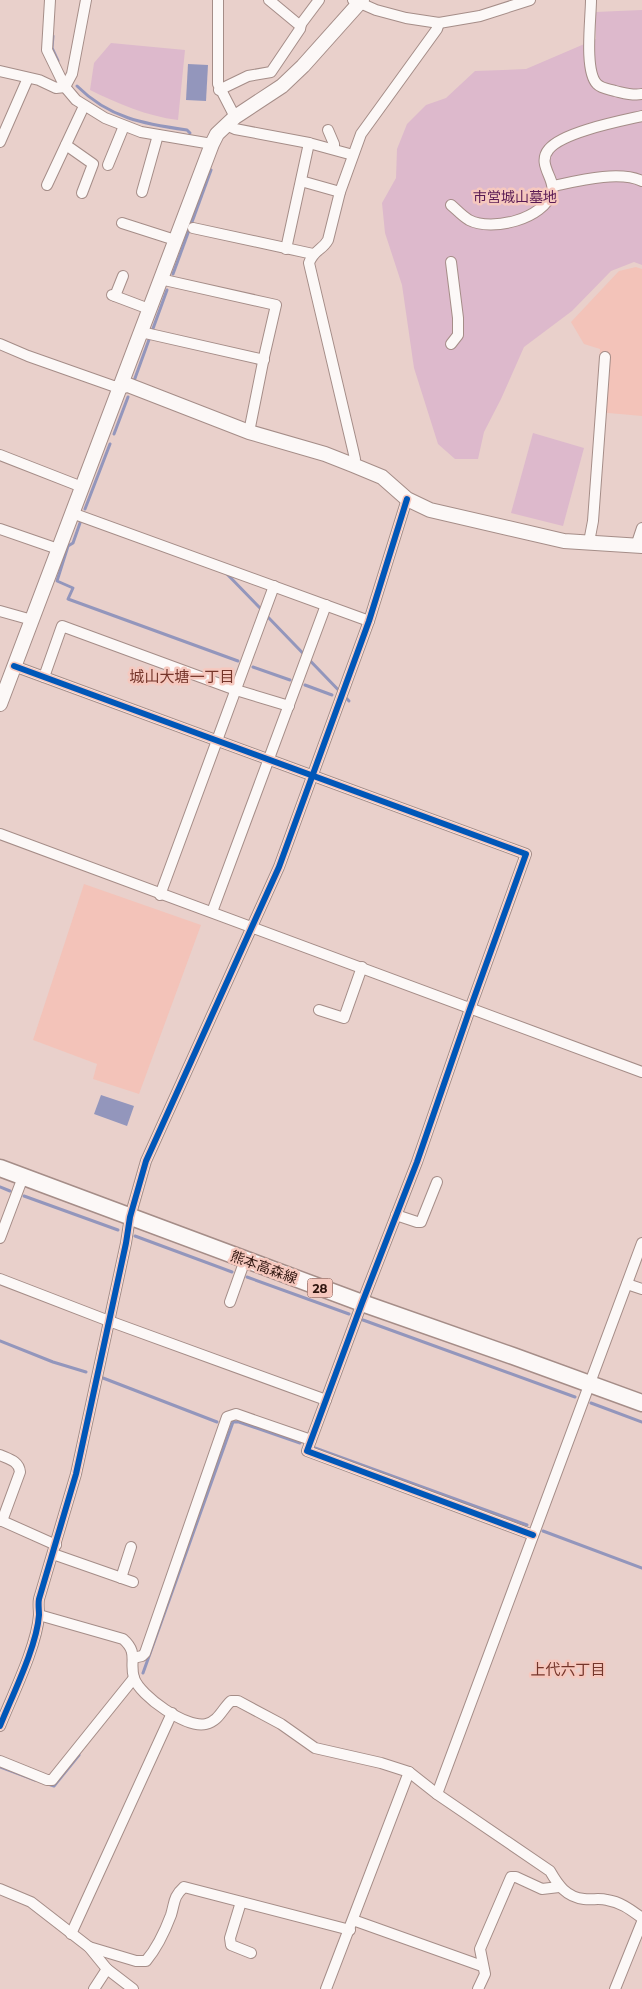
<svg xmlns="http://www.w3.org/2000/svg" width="642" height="1989" font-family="Montserrat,'Noto Sans JP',sans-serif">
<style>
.built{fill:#f3c3b9}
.green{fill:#ddb9cc}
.water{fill:#9396bc}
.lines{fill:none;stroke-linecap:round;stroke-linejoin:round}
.stream{stroke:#9396bc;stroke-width:3}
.street-casing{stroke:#a58d88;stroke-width:12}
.secondary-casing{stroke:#a58d88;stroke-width:16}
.primary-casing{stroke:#a58d88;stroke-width:19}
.street{stroke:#fcf8f7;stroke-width:10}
.secondary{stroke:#fcf8f7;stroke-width:14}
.primary{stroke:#fcf8f7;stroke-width:16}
.cycleway-casing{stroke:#f6c8be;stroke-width:9}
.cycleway{stroke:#0057b8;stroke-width:6}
.labels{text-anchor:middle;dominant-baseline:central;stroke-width:5;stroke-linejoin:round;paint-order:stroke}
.shield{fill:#f6c8be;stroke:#6c4b44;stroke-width:1}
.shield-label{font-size:12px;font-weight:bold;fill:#311610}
.park-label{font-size:14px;fill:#591a53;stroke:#f6c8be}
.street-label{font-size:14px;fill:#311610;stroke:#f6c8be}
.neighbourhood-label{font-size:15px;fill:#75352a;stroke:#f6c8be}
</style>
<rect width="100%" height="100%" fill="#e9d0cb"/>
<g class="built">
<polygon points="636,267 642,269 642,416 597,412 600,349 584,344 571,322 619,271"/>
<polygon points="84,884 201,925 139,1094 93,1079 97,1064 33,1040"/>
</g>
<g class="green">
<polygon points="642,10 642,265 634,262 611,271 572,311 524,347 501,399 484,432 478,459 455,459 438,444 414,368 402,285 385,233 382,203 396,178 397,149 407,124 426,105 446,98 475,71 526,69 596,39 595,12"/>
<path d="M111 43 185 50 178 120C146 116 119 104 90 90L94 63Z"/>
<polygon points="533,433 584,448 563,526 511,513"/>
</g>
<g class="water">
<polygon points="188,64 208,65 206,101 186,100"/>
<polygon points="101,1095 134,1106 127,1126 94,1114"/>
</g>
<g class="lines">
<g class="stream">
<polyline points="53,36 52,48 58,61"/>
<path d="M77 86C109 118 144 124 187 130L190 133"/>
<polyline points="173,274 211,170"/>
<polyline points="134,381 167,290"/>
<polyline points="114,434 128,397"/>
<polyline points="85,509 110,444"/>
<polyline points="80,523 73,543 68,546 57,581 73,588 68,599 238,661"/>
<polyline points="226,573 262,610"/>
<polyline points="266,615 349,701"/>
<polyline points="253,667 290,680"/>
<polyline points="305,685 332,695"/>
<polyline points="0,1187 10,1191"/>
<polyline points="24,1196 118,1230"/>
<polyline points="135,1236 232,1272"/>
<polyline points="247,1277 349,1314"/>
<polyline points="363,1320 575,1397"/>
<polyline points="0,1341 53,1362 86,1372"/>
<polyline points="103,1378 217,1422"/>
<polyline points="591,1403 642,1422"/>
<polyline points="315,1448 527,1525"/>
<polyline points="543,1531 642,1568"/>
<polyline points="143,1673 233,1422 239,1422 300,1443"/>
<polyline points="0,1767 35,1780"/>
<polyline points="48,1784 54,1786 79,1755"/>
</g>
<defs>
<g id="street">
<polyline points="50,0 47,50 65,87 76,100 105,118 141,132 212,144"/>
<polyline points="218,0 218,84 235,117"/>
<polyline points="269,0 298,24 301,24 319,0"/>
<polyline points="353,0 376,10 406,18 439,23 480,16 530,0"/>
<path d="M591 0C591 18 584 71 597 84 602 89 609 89 615 91 624 93 633 96 642 94"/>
<polyline points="0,71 39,80 56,88 65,87 72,74 86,0"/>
<polyline points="219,90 248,76 271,72 300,29 301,24"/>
<polyline points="226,125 235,129 309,143 353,155"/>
<polyline points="328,130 334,144 334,149"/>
<polyline points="0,142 28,78"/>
<polyline points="66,145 93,164 82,193"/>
<polyline points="108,165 124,126"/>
<polyline points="301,181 340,192"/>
<polyline points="47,185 84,106"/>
<path d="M553 186C577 181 619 170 642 181"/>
<polyline points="142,192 158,135"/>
<path d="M451 205C456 209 462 216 469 220 492 232 544 219 552 192 556 179 536 164 549 149 563 132 620 121 642 116"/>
<polyline points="122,223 175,240"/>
<polyline points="193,228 313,254"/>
<polyline points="286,249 309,143"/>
<polyline points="160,279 276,305 264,357 249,432"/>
<polyline points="112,295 149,309"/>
<polyline points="115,296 123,276"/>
<polyline points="141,332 264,360"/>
<polyline points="0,344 28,356 113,386 121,386"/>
<polyline points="451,344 458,335 458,318 451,262"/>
<polyline points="0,455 82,487"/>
<path d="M353 465 355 459 353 450 309 263C314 249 322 251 328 240L340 192 361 134 437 29 439 23"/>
<polyline points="72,513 369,621"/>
<polyline points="0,529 58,549"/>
<polyline points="589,542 593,521 605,357"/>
<polyline points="636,546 642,528"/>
<polyline points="0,611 32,620"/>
<polyline points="14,666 526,854 470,1009 417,1162 362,1303 307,1451 533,1535"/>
<polyline points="44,677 62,626 236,690 289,706"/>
<polyline points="0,834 642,1072"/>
<polyline points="160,895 274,586"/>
<polyline points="212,912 326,605"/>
<polyline points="319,1010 344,1018 362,967"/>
<polyline points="396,1215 417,1222 421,1222 437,1182"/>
<polyline points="0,1238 23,1177"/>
<polyline points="0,1279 109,1321 326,1400"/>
<polyline points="627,1284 642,1289"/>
<polyline points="230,1302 245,1260"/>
<path d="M0 1455C9 1459 19 1461 20 1472L2 1521"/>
<polyline points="0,1520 56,1545"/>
<polyline points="53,1554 133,1582"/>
<polyline points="121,1578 131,1547"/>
<path d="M39 1615 123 1639C139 1653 129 1662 134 1678 140 1696 187 1729 206 1724 219 1721 222 1709 231 1701H238L281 1724 315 1748 381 1763 409 1772 437 1794 550 1871C558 1885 566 1897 584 1899 592 1900 600 1898 607 1900 621 1902 631 1910 642 1918"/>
<polyline points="133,1658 142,1656 145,1653 227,1417 236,1414 311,1440"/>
<path d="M0 1726C12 1696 37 1646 39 1615 39 1609 38 1604 39 1599L76 1474 126 1243 130 1217 146 1161 279 867 369 621 407 499"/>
<polyline points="0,1761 47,1780 52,1780 134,1678"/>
<polyline points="437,1794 642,1243"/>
<polyline points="0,1889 31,1902 89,1947 107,1969 133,1989"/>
<polyline points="241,1902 230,1938 231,1945 251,1953"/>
<polyline points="353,1920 482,1966"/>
<polyline points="71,1934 172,1713"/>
<path d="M89 1947 136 1961H146C157 1948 165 1931 171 1915 175 1902 173 1897 184 1887L350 1930"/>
<polyline points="94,1989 107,1969"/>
<polyline points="326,1989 409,1772"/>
<polyline points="478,1989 485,1974 480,1949 511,1877 516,1877 542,1889 559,1887"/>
<polyline points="615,1989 642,1922"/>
</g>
<g id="secondary">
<polyline points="121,386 128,385 249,432 325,454 353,465 382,477 407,499 430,510 564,541 642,546"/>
<polyline points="0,704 212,144 217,134 235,117 282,86 303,66 362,0"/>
</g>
<polyline id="primary" points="0,1168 362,1303 513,1356 642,1403"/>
</defs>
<use href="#street" class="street-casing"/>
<use href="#secondary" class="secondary-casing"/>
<use href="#primary" class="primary-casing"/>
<use href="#street" class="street"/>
<use href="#secondary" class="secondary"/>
<use href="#primary" class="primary"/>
<defs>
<g id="cycleway">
<polyline points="14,666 526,854 470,1009 417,1162 362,1303 307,1451 533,1535"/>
<path d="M0 1726C12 1696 37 1646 39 1615 39 1609 38 1604 39 1599L76 1474 126 1243 130 1217 146 1161 279 867 369 621 407 499"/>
</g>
</defs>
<use href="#cycleway" class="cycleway-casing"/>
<use href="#cycleway" class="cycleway"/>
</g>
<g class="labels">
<rect class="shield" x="307.5" y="1278.5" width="25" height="19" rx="4"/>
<g class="shield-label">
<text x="320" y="1288">28</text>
</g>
<g class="park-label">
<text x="515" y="197">市営城山墓地</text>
</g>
<g class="street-label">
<text transform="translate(264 1267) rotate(20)">熊本高森線</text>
</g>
<g class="neighbourhood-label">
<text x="182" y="676">城山大塘一丁目</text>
<text x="568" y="1669">上代六丁目</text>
</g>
</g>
</svg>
